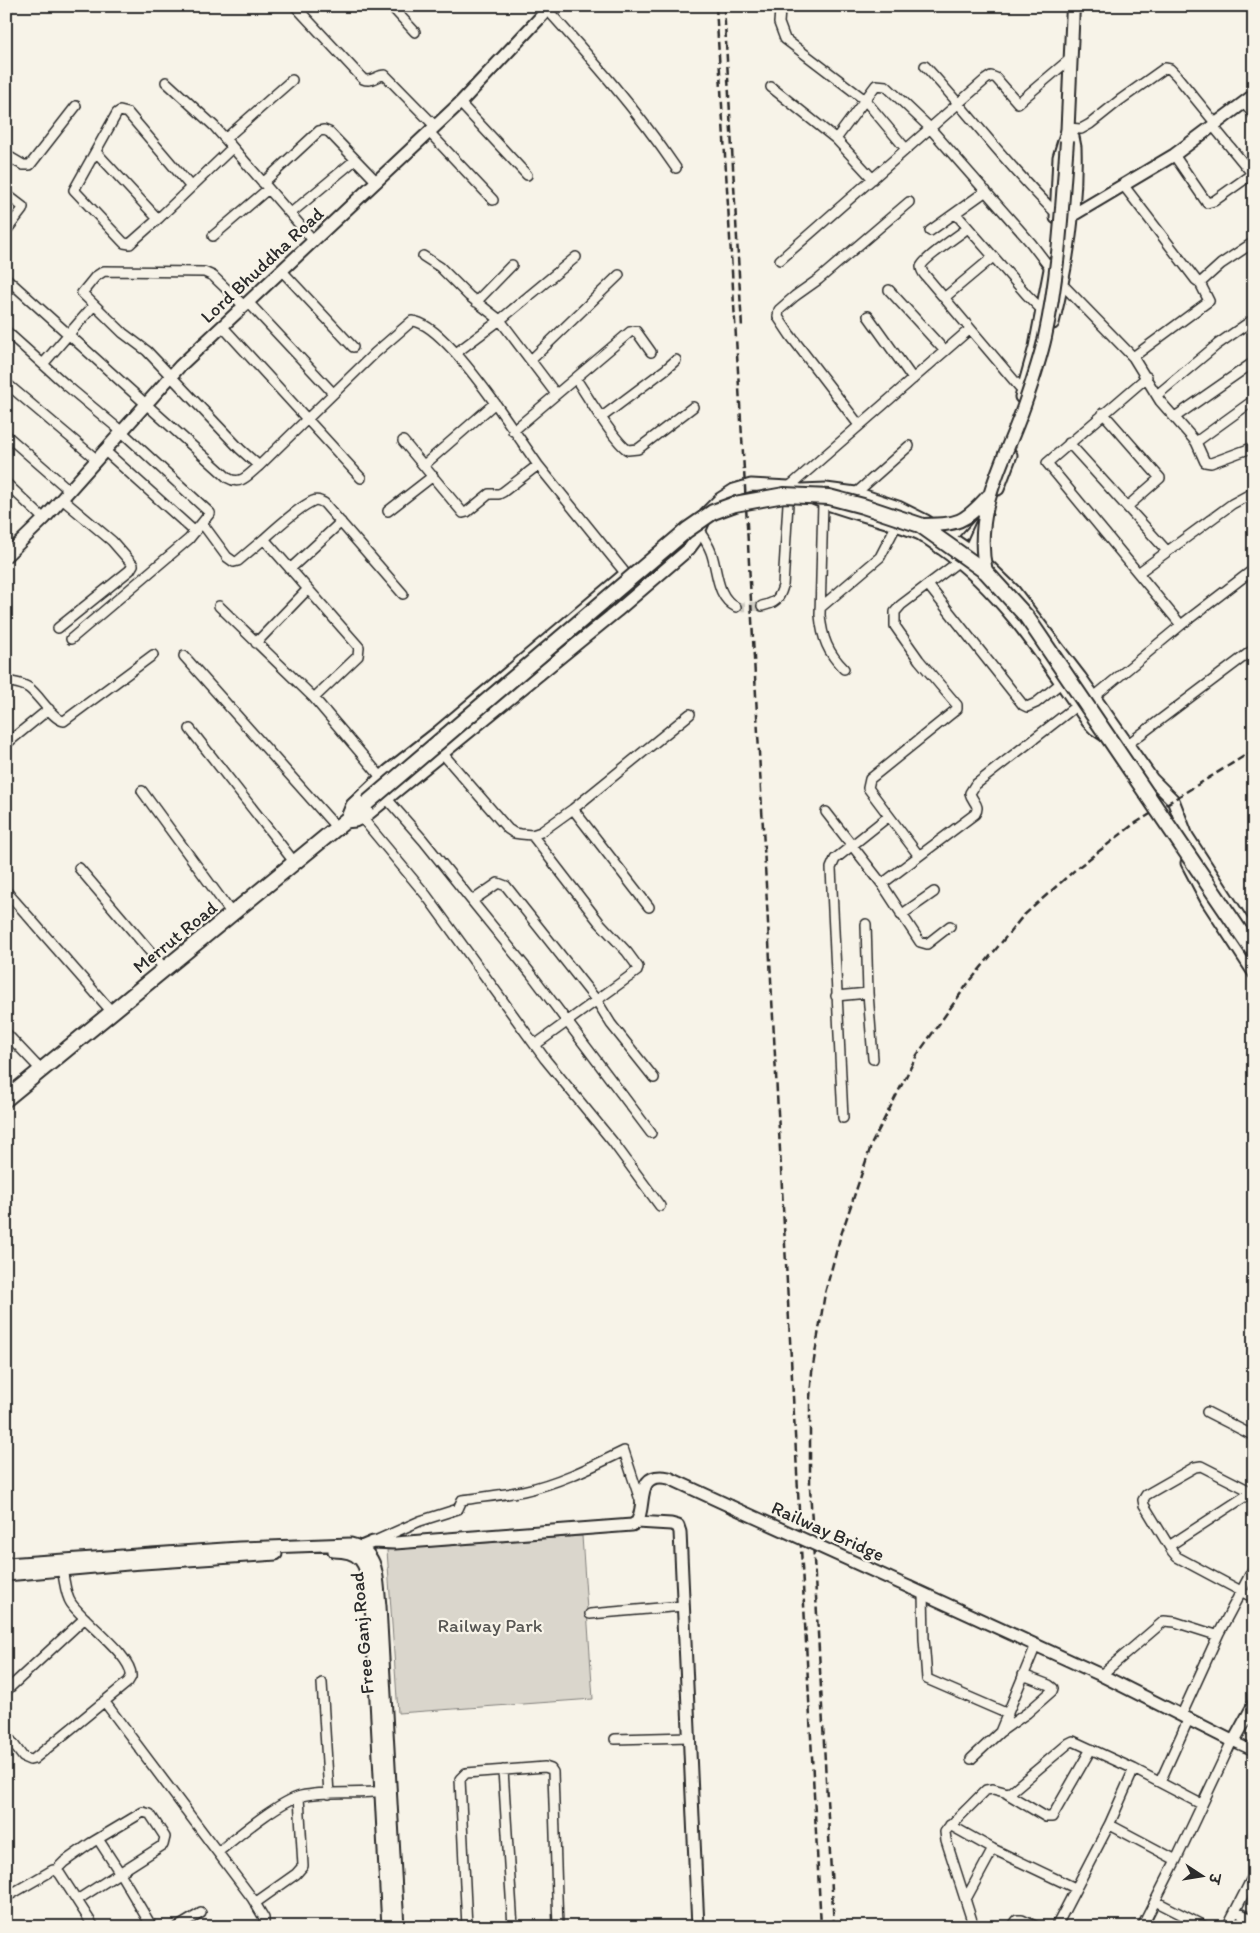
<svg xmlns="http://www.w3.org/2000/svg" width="1260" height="1933" font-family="Itim,'Playpen Sans Deva',sans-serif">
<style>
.green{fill:#dad6cc;stroke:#82807c}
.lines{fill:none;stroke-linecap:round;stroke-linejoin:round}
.minor-tunnel{stroke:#cecbc2;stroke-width:9;stroke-dasharray:9 4.5;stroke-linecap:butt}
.minor-casing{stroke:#2b2b2b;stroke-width:12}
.tertiary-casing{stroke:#2b2b2b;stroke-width:15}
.secondary-casing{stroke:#2b2b2b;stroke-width:16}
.primary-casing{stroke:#2b2b2b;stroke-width:18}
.minor{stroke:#f7f3e8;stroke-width:9}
.tertiary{stroke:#f7f3e8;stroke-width:11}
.secondary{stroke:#f7f3e8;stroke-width:12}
.primary{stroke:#f7f3e8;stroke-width:14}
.rail{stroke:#2b2b2b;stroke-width:2.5;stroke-dasharray:8 4;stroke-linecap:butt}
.tertiary-bridge-casing{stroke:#2b2b2b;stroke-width:15;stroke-linecap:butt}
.secondary-bridge-casing{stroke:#2b2b2b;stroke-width:16;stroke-linecap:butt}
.primary-bridge-casing{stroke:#2b2b2b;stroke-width:18;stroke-linecap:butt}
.tertiary-bridge{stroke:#f7f3e8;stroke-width:11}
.secondary-bridge{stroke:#f7f3e8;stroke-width:12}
.primary-bridge{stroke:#f7f3e8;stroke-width:14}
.labels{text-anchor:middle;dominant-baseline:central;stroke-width:4.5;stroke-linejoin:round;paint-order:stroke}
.street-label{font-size:19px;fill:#2b2b2b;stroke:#f7f3e8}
.park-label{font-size:19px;fill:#575653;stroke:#f7f3e8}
</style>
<rect width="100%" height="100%" fill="#f7f3e8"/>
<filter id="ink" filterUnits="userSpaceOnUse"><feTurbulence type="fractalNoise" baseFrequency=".02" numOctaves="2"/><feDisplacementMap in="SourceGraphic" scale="10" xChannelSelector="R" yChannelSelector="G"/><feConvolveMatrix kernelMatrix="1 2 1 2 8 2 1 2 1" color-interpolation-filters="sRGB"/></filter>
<g filter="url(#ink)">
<path class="green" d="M 582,1536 L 593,1699 L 398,1713 L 387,1550 Z"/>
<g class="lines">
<path class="minor-tunnel" d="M 736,607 L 762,606"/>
<defs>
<path id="minor" d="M 295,6 L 363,79 C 372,83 376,75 385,75 L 435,126
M 391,6 L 415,32
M 544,6 C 591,58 636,109 676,168
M 6,10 L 9,6
M 780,10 L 779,23 L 785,39 L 865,100 L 906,149
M 925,66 C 970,114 1009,168 1056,213
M 166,82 L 214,126 L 313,240
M 771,87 L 836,139 L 873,179
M 460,103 L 527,175
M 1244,103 L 1254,115
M 1213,126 L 1254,176
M 1067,128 L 1081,129 L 1090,124 L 1120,100 L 1165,68 L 1170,69 L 1176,75 L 1216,124
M 429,132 L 493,200
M 225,139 L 292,80
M 836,139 L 876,85 L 886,86 L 929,127 L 1031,243 L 1050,268
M 96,152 L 158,219 L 232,148
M 6,155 L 23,165 L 30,165 L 76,106
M 1174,155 L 1207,203 L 1214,201 L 1252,174
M 263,183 L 319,131 L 324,130 L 329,132 L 377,182
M 1124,186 L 1196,280 L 1200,283 L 1209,301 L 1133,357
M 6,194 L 23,207 L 22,210 L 6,231
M 291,213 L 355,160
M 956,214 L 1027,295 L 1043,311
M 158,219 L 132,242 L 130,244 L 124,243 L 74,190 L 117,113 L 120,111 L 128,113 L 191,187
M 968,228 C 960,234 922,260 921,267 C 921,269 923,273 924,274 L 1023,391
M 930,231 L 986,191
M 213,236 L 268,189
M 423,256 L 440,267 L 469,296 L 500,320 L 556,394
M 780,260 L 985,80 L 991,76 L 996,78 L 1018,103 L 1070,59
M 282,271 L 353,347
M 6,278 L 228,478 C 241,486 249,474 259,466 L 375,353 L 412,321 C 437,322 480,383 495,403
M 1200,283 L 1221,264 L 1254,242
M 1062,284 L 1133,357 L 1160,401 L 1196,442 L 1205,462 L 1211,463 L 1254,447
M 889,290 L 945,351
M 944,298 L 993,257
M 248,302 L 333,393
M 476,302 L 512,265
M 244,306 L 213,276 L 204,272 L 104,271 L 95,277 L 82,293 L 123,333 L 147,351 L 240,449 L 259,466
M 868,316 L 913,379
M 222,326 L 361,478
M 6,331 L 66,385 L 121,431 L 210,513 L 189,539 L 71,639
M 456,353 L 500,320 L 576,257
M 531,360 L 619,275
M 43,364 L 94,305
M 1147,377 L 1047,463 L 1181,625
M 576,379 C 586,394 615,443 628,450 L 638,449 L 693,407
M 6,383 L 96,459
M 1157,395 L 1218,344 L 1254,319
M 1103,413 L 1160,478 L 1128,506
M 602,417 L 666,369 L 676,360
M 1175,417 L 1254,362
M 859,425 L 790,335 L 778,317 L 779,310 L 795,296 L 819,279 L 909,202
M 513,431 L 630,332 L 636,331 L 651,352
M 6,435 L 69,490
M 403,441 L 463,513 L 467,512 L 489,494 L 499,494 L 503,492 L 538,465
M 1196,442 L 1254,400
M 1069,443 L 1167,551
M 104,450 L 195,532
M 424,465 L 495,403 L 538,465 L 626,574
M 6,483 L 44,519
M 856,493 L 909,446
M 823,502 L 820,615 C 822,638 828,653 844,669
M 388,511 L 433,476
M 202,523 L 227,557 L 234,562 L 238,561 L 264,539
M 699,531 C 704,538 708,544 711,552 C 718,571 716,597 736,607
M 290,569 L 341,522
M 1138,573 L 1232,504 L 1254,492
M 928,585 L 1023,705 L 1027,707 L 1036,703 L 1061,683
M 219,606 L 314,698 L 381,777
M 762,606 C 775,603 779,600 783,586 L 789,487 L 970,329
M 820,608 L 880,557 L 896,526
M 58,628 L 130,570 L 133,565 L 112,541 L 62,499
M 256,643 L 307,590
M 184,656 L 337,828
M 6,681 C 15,683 22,683 29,688 C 39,695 53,720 64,721 L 153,655
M 1094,697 L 1181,625 L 1254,569
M 314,698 L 358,656 L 359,647 L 264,539 C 275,529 299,507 313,501 C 317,499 320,501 324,503 L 403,594
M 190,729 L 295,863
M 6,744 L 49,709
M 1128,744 L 1254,649
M 443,754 L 508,829 L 514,833 L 521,834 L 532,835 L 541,832 L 573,809 L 690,714
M 142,791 L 232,914
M 387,799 L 423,840 L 472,901
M 573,809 L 649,907
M 826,812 L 882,884 L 919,856 L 868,788 L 870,779 L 957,709 L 957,705 L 919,660 L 895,626 L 895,612 L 901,605 L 958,562
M 362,818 L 426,895 L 545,1059 L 613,1142 L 660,1206
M 532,835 L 599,922 L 627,952 L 638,967 L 637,971 L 535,1045
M 919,856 L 975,814 C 981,805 972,802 970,793 L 975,785 L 1076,706
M 79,868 L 165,969
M 882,884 L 920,942 L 927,944 L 950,926
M 6,891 L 112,1012
M 901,915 L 934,892
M 866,924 L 868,993
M 836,996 L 868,993 L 873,1059
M 6,1033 L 41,1070
M 843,1118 L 831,868 L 835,859 L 889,816
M 651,1133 L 532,975 L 472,901 L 498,883 L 506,886 L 597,1001 L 611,1024 L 654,1078
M 1207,1412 L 1254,1436
M 1254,1493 L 1201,1466 L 1195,1467 L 1146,1495 L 1143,1500 L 1144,1505 L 1172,1551 L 1177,1557 L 1254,1598
M 375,1541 L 420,1521 L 458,1509 L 462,1500 C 482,1497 503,1495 523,1491 C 559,1483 591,1467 624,1451 L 641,1503
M 1169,1546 L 1252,1492
M 923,1594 L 924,1639 L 927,1679 L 1008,1714
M 590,1614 L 683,1606
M 1101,1675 L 1164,1621 L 1175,1622 L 1216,1635 L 1219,1633 L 1254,1567
M 322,1683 L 329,1794
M 6,1691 L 85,1618
M 104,1701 L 252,1898 L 264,1918 L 264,1927
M 1182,1714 L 1219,1633
M 1000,1732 L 1027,1713 L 1052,1691 L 1053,1688 L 1049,1685 L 1023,1675
M 6,1734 L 23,1757 L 30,1760 L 34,1759 L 128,1682 L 131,1677 C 134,1657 82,1620 71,1603 C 65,1594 65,1581 62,1570
M 615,1739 L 689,1737
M 971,1759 L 1000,1732 L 1036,1645
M 1134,1769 L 1201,1804
M 503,1770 L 513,1927
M 1160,1782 L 1189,1718
M 1006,1793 L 1046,1817 L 1052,1817 L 1091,1749
M 950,1825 L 993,1849 L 1075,1888
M 98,1839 L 120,1873 L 152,1927
M 218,1852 C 237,1837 279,1801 301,1796 C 328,1790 357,1795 385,1791
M 56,1870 L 64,1862 L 91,1843 L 143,1812 L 150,1814 L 165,1837 L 163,1845 L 77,1900
M 6,1897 L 53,1870 L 56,1870 L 60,1874 L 94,1927
M 966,1899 L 993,1849
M 1155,1901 L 1206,1927
M 255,1903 L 296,1874 L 303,1866 L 299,1797
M 1235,1911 L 1254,1920
M 178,1927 L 201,1913
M 467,1927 L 460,1779 L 466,1773 L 545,1767 L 551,1769 L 553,1772 L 558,1927
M 974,1927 L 946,1840 L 945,1832 L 948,1828 L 986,1790 L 993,1789 L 1008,1793 L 1012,1791 L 1069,1743 L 1073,1741 L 1134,1769 L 1110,1823 L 1112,1826 L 1176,1860
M 1012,1927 L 1017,1920 L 1022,1920 L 1037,1927
M 1056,1927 L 1110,1823
M 1142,1927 L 1176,1860 L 1232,1741 L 1254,1751
M 1227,1927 L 1254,1874"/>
<path id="tertiary" d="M 1073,215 L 1174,155 L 1254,95
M 1053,323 C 1067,267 1077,204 1075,147 L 1073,137 L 1067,131 L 1059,157 L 1056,218
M 1021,397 L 1035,347 L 1051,264
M 998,489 L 1011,455
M 815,499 C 849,514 886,519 920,534 C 927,538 935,544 942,549 C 1004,593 1046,661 1088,722 L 1095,729 L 1107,737
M 705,514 L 720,499 L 734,490 L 751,485 L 789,487 L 801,490 L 826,489 L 856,493 L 898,507 L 926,521 L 980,558 L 1014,591 L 1080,677 L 1152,779 L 1173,800 L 1187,836 L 1249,932
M 940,548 L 969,516
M 6,556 L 44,519 L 180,366 L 460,103 L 551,6
M 963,565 L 984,519
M 624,575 L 438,732 L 388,771 L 352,805 L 345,822 L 355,821 L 367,815 L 617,611 L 689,549 L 695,541 L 706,516
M 1187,863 L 1207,901 L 1254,973
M 637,1522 C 647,1504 634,1471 669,1478 L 730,1506
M 361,1547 L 373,1542 L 395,1543 L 632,1525 L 637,1522 L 671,1524 L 678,1526 L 680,1532 L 698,1927
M 334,1551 C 361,1551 365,1563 370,1586 L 388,1927
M 6,1564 L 239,1548 L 351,1544 C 380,1551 377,1581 380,1606 L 398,1927
M 6,1575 L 128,1564 L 276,1554
M 911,1588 L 1101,1675 L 1232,1741 L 1236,1737 L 1254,1704"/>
<path id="secondary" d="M 1067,141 L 1073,6"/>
<path id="primary" d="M 6,1099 L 367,803"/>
</defs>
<use href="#minor" class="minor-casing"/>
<use href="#tertiary" class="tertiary-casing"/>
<use href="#secondary" class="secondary-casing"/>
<use href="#primary" class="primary-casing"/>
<use href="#minor" class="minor"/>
<use href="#tertiary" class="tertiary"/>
<use href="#secondary" class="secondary"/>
<use href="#primary" class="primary"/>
<path class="rail" d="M 716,6 L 745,487 L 821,1927
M 724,6 L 742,328
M 834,1927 L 810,1486 L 810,1398 L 812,1372 L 825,1293 L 840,1238 L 872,1143 L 917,1055 L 966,986 L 1023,916 L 1076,869 L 1134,824 L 1254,750"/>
<defs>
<path id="tertiary-bridge" d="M 730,1506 L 911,1588"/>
<path id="secondary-bridge" d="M 920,525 C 958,524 962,525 988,496
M 986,572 C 972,510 1005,461 1024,406 C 1032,383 1040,360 1045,337 C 1059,273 1062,206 1067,141"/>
<path id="primary-bridge" d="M 367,803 L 687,530 L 713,512 L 735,504 L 784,495 L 829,497 L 863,506 L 920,525 L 986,572 L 1026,616 L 1254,952"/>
</defs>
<use href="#tertiary-bridge" class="tertiary-bridge-casing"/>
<use href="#secondary-bridge" class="secondary-bridge-casing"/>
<use href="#primary-bridge" class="primary-bridge-casing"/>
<use href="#tertiary-bridge" class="tertiary-bridge"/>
<use href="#secondary-bridge" class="secondary-bridge"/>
<use href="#primary-bridge" class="primary-bridge"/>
</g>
</g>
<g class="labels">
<g class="street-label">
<text transform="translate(262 265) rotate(-43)">Lord Bhuddha Road</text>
<text transform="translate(175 937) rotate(-39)">Merrut Road</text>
<text transform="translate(828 1531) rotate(24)">Railway Bridge</text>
<text transform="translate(362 1633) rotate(-95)">Free Ganj Road</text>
</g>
<g class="park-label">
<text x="490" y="1625">Railway Park</text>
</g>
</g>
<rect width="1260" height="1933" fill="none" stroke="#f7f3e8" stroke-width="25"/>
<rect x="12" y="12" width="1235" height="1908" fill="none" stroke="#2b2b2b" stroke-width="2" filter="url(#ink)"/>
<g transform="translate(1202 1876) rotate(102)" stroke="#f7f3e8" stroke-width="4" paint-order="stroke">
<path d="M0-4L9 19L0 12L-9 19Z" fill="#2b2b2b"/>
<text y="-8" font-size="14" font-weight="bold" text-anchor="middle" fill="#2b2b2b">उ</text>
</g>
</svg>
